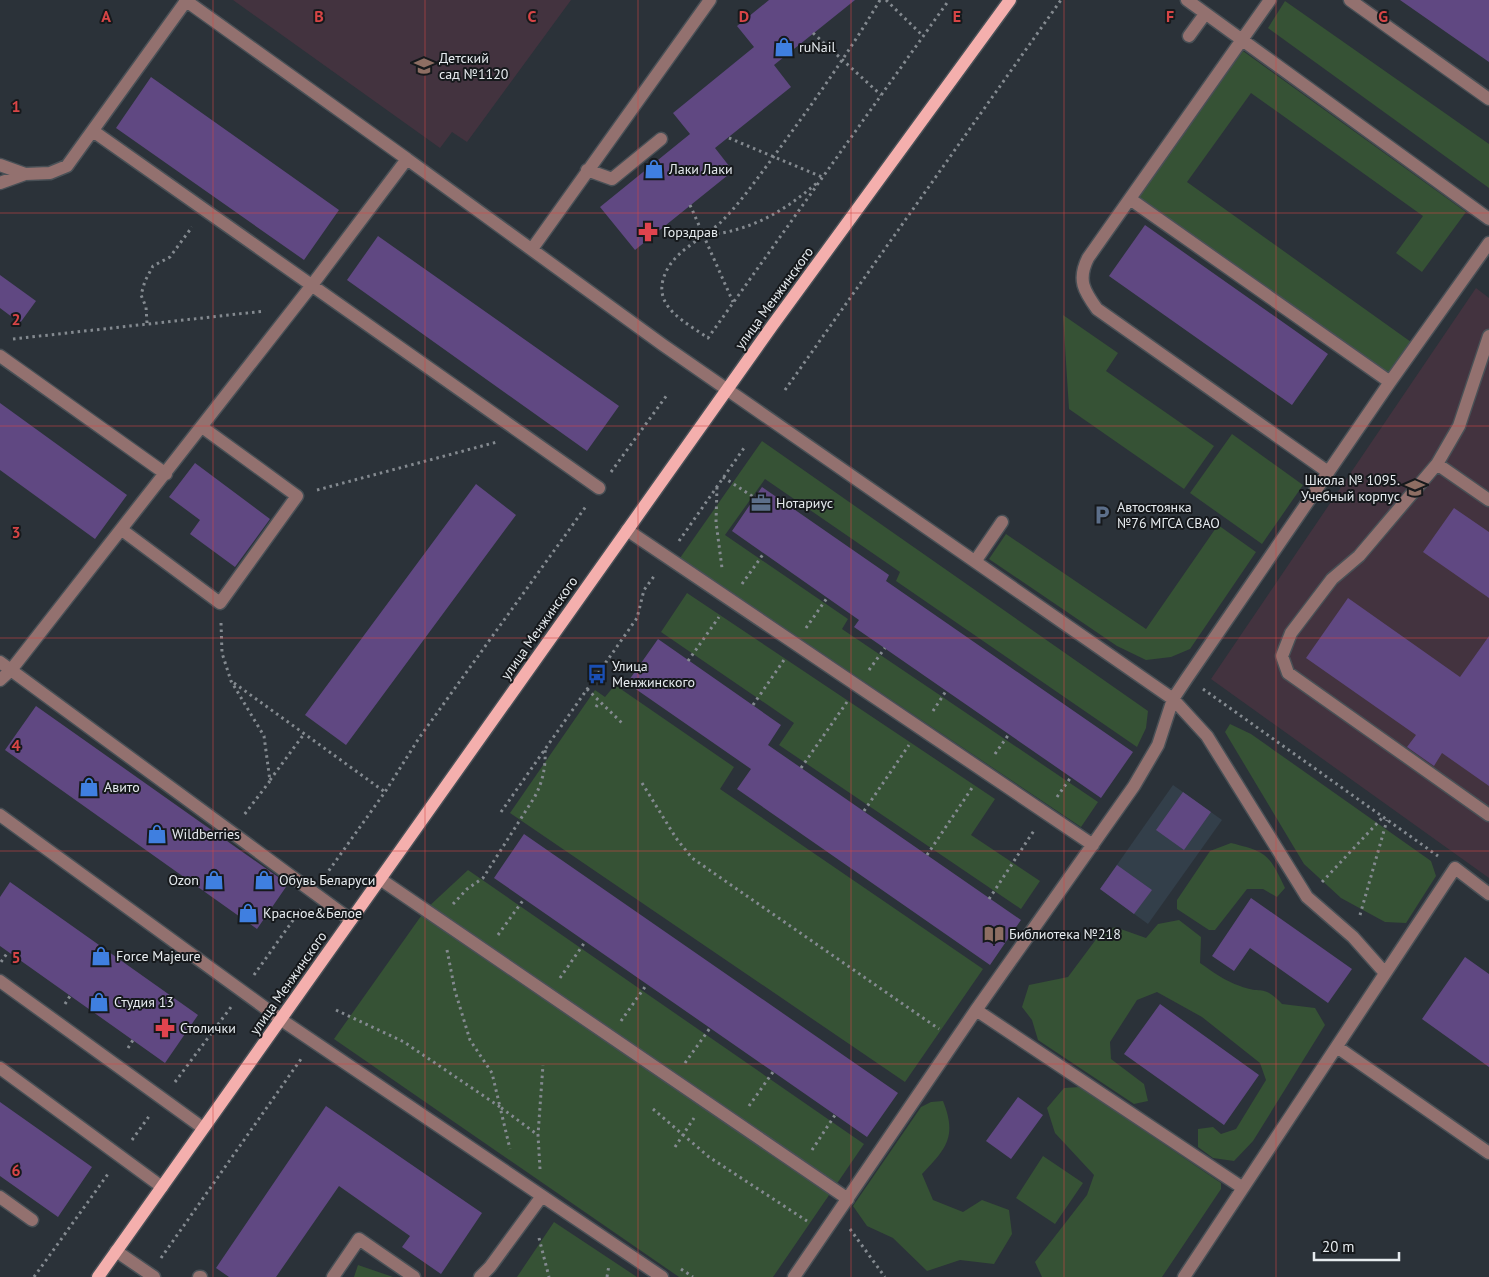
<svg xmlns="http://www.w3.org/2000/svg" width="1489" height="1277" font-family="'PT Sans',sans-serif">
<style>
.built{fill:#333f4a}
.education{fill:#43333f}
.green{fill:#365235}
.building{fill:#604882}
.lines{fill:none;stroke-linecap:round;stroke-linejoin:round}
.minor-casing{stroke:#495056;stroke-width:15}
.major-casing{stroke:#495056;stroke-width:15}
.path{stroke:#848a90;stroke-width:3;stroke-dasharray:2.5 4;stroke-linecap:butt}
.minor{stroke:#93716f;stroke-width:12}
.major{stroke:#f4afad;stroke-width:12}
.grid{fill:none;stroke:#d84546;stroke-width:1;stroke-opacity:0.55}
.labels{text-anchor:middle;dominant-baseline:central;stroke-width:4;stroke-linejoin:round;paint-order:stroke}
.poi-label{font-size:14px;fill:#e6ebef;stroke:#16191c;text-anchor:start}
.street-label{font-size:14px;fill:#e6ebef;stroke:#16191c}
.grid-label{font-size:16px;text-anchor:middle;font-weight:bold;fill:#d84546;stroke:#16191c;stroke-width:4;stroke-linejoin:round;paint-order:stroke}
</style>
<rect width="100%" height="100%" fill="#2b3239"/>
<path class="built" d="M 1173,785 L 1222,820 L 1148,924 L 1100,889 Z"/>
<path class="education" d="M 233,0 L 571,0 L 467,142 L 452,132 L 440,148 Z
M 1476,288 L 1489,298 L 1489,878 L 1211,679 Z"/>
<path class="green" d="M 1285,1 L 1489,144 L 1489,188 L 1268,28 Z
M 1243,51 L 1466,212 L 1422,272 L 1396,253 L 1423,216 L 1251,93 L 1187,182 L 1411,342 L 1389,374 L 1139,197 Z
M 1063,315 L 1118,353 L 1106,371 L 1214,446 L 1184,489 L 1069,409 Z
M 1232,434 L 1303,485 L 1262,544 L 1190,493 Z
M 762,441 L 1148,711 L 1146,728 L 1137,747 L 896,581 L 900,572 L 765,479 L 725,535 L 848,619 L 842,629 L 1098,802 L 1081,827 L 680,558 Z
M 1218,525 L 1256,552 L 1190,649 L 1171,657 L 1146,660 L 1117,646 L 989,559 L 1006,534 L 1146,629 Z
M 687,593 L 995,799 L 971,835 L 1040,881 L 1021,909 L 779,745 L 794,723 L 661,632 Z
M 615,685 L 734,767 L 720,789 L 983,969 L 905,1082 L 510,813 L 595,690 L 605,697 Z
M 1230,724 L 1251,734 L 1431,861 L 1436,876 L 1406,923 L 1385,922 L 1341,898 L 1304,864 L 1225,732 Z
M 1231,843 C 1267,852 1269,854 1285,888 L 1277,897 L 1263,889 L 1247,889 L 1215,930 L 1209,930 L 1177,909 L 1177,900 L 1210,851 Z
M 468,870 L 864,1144 L 773,1277 L 679,1277 L 334,1039 L 426,909 Z
M 1179,920 L 1201,937 L 1200,963 C 1213,972 1225,981 1240,986 C 1262,995 1262,983 1282,1004 L 1315,1008 L 1325,1025 L 1253,1141 L 1234,1161 L 1213,1158 L 1198,1147 L 1198,1129 L 1213,1127 L 1221,1134 L 1236,1129 L 1266,1080 L 1260,1063 L 1202,1017 L 1157,992 L 1137,1000 L 1110,1042 L 1111,1059 L 1144,1084 L 1148,1101 L 1134,1104 L 1038,1040 L 1032,1020 L 1022,1007 L 1029,985 L 1068,977 L 1100,934 L 1115,927 L 1146,938 L 1158,924 Z
M 1080,1087 L 1221,1183 L 1221,1189 L 1162,1277 L 1042,1277 L 1035,1262 L 1087,1195 L 1094,1175 L 1055,1133 L 1047,1108 L 1064,1088 Z
M 943,1101 C 957,1136 947,1148 922,1174 L 933,1200 L 963,1212 L 982,1200 L 1009,1210 L 1012,1234 L 994,1264 L 960,1260 L 927,1271 L 893,1238 L 867,1226 L 853,1206 L 921,1107 L 931,1102 Z
M 1043,1156 L 1083,1183 L 1055,1224 L 1016,1198 Z
M 554,1222 L 637,1277 L 517,1277 Z
M 358,1265 L 393,1277 L 354,1277 Z"/>
<path class="building" d="M 769,0 L 855,0 L 774,65 L 791,87 L 715,148 L 733,171 L 635,250 L 600,207 L 690,134 L 673,113 L 754,47 L 737,26 Z
M 1400,0 L 1489,0 L 1489,62 Z
M 151,77 L 339,210 L 304,260 L 116,128 Z
M 1145,225 L 1328,354 L 1292,405 L 1109,276 Z
M 378,236 L 619,406 L 587,451 L 347,280 Z
M 0,275 L 36,301 L 20,323 L 0,308 Z
M 0,403 L 127,495 L 95,539 L 0,470 Z
M 195,463 L 270,519 L 235,567 L 190,534 L 200,520 L 169,497 Z
M 476,484 L 516,515 L 346,745 L 305,715 Z
M 762,487 L 889,575 L 886,581 L 1133,752 L 1101,798 L 854,627 L 859,620 L 732,531 Z
M 1454,508 L 1489,532 L 1489,598 L 1423,552 Z
M 1348,598 L 1460,677 L 1489,636 L 1489,786 L 1442,753 L 1434,766 L 1407,747 L 1416,735 L 1306,658 Z
M 658,639 L 781,725 L 768,745 L 1021,920 L 990,965 L 737,789 L 751,769 L 627,683 Z
M 36,706 L 288,884 L 257,929 L 5,750 Z
M 1183,792 L 1211,812 L 1184,850 L 1156,830 Z
M 524,834 L 898,1093 L 867,1137 L 494,878 Z
M 1117,865 L 1152,890 L 1134,914 L 1100,889 Z
M 10,882 L 198,1015 L 165,1063 L 0,946 L 0,897 Z
M 1251,898 L 1352,969 L 1328,1003 L 1250,948 L 1234,971 L 1212,956 Z
M 1465,957 L 1489,974 L 1489,1067 L 1422,1019 Z
M 1160,1004 L 1259,1075 L 1224,1125 L 1124,1054 Z
M 1018,1097 L 1043,1115 L 1011,1159 L 986,1141 Z
M 0,1102 L 92,1167 L 58,1217 L 0,1176 Z
M 326,1106 L 482,1213 L 441,1274 L 402,1247 L 410,1236 L 339,1186 L 276,1277 L 229,1277 L 216,1268 Z"/>
<g class="lines">
<defs>
<path id="minor" d="M 1187,0 L 1489,219
M 1270,0 L 1088,258 C 1077,280 1084,291 1097,309 L 1328,472
M 1350,0 L 1489,99
M 1189,36 L 1205,14
M 93,131 L 599,488
M 407,159 L 663,345 L 1173,699 L 1207,736 L 1307,897 L 1353,937 L 1385,973
M 0,165 L 25,174
M 587,170 L 612,179 L 661,139
M 0,183 L 25,174 L 50,173 L 67,166 L 186,1
M 1130,199 L 1390,382
M 532,249 L 710,0
M 1489,336 L 1459,426 L 1437,464 L 1359,556 L 1332,579 L 1291,633 L 1282,656 L 1288,673 L 1489,815
M 0,356 L 166,474
M 1437,464 L 1489,500
M 122,530 L 220,603 L 297,496 L 202,427
M 627,530 L 1093,845
M 976,560 L 1002,522
M 0,662 L 351,920
M 0,680 L 11,670 L 312,285 L 407,159 L 185,0
M 0,815 L 286,1023 L 662,1277
M 380,879 L 848,1199
M 0,981 L 203,1128
M 976,1010 L 1243,1188
M 1337,1047 L 1489,1153
M 0,1068 L 162,1187
M 0,1197 L 32,1220
M 116,1251 L 154,1277
M 199,1277 L 201,1277
M 333,1277 L 359,1239 L 414,1277
M 480,1277 L 490,1267 L 542,1196
M 794,1277 L 976,1010 L 1134,786 L 1158,745 L 1173,699 L 1187,678 L 1390,382 L 1489,243
M 1184,1277 L 1455,868 L 1489,894"/>
<path id="major" d="M 98,1277 L 772,326 L 1010,0"/>
</defs>
<use href="#minor" class="minor-casing"/>
<use href="#major" class="major-casing"/>
<path class="path" d="M 880,0 C 850,51 815,100 780,148 C 761,173 743,200 721,222 C 702,240 670,252 663,280 C 655,309 689,324 708,338 L 949,0
M 886,0 L 923,36
M 813,33 L 881,95
M 729,138 L 822,177
M 690,205 L 733,302
M 704,236 C 752,230 782,213 818,182
M 147,323 L 146,307 L 141,295 L 145,281 L 153,266 L 170,257 L 192,227
M 13,339 L 265,311
M 785,390 L 1061,0
M 611,472 L 667,395
M 723,477 L 755,498
M 717,487 L 716,522 L 722,568
M 317,490 L 497,442
M 679,541 L 744,448
M 742,584 L 764,553
M 221,623 L 222,653 L 231,681 L 264,736 L 270,781 L 244,815
M 806,628 L 827,598
M 688,661 L 719,617
M 869,670 L 885,648
M 234,683 L 385,792
M 587,689 L 624,725
M 1203,689 L 1438,856
M 753,705 L 784,660
M 596,707 L 599,702
M 933,711 L 946,691
M 995,754 L 1009,734
M 801,768 L 847,702
M 270,780 L 304,734
M 642,783 L 676,838 L 692,858 L 939,1029
M 1057,797 L 1071,777
M 864,811 L 909,745
M 501,812 L 637,618 L 644,590 L 655,575
M 927,855 L 972,788
M 325,876 L 385,792 L 419,738 L 587,505
M 1322,882 L 1383,817
M 989,899 L 1035,829
M 453,904 L 467,889 L 483,878 L 534,798 C 543,782 546,766 545,748
M 1360,915 L 1387,820
M 498,935 L 524,899
M 447,950 L 455,991 L 470,1040 L 492,1073 L 500,1107 L 538,1135
M 1,962 L 8,952
M 254,975 L 301,909
M 560,978 L 585,942
M 65,1004 L 70,996
M 336,1010 L 404,1042 L 500,1107 L 510,1149
M 621,1021 L 647,984
M 128,1048 L 133,1040
M 685,1063 L 710,1028
M 175,1082 L 231,1007
M 749,1106 L 773,1072
M 653,1109 L 709,1157 L 807,1221
M 132,1140 L 150,1115
M 675,1147 L 694,1118
M 812,1150 L 835,1115
M 540,1169 L 538,1135 L 543,1065
M 850,1229 L 885,1277
M 539,1238 L 549,1277
M 161,1258 L 301,1059
M 681,1269 L 693,1277
M 34,1277 L 108,1174
M 607,1277 L 609,1265"/>
<use href="#minor" class="minor"/>
<use href="#major" class="major"/>
</g>
<path class="grid" d="M 213,0 L 213,1277M 425,0 L 425,1277M 638,0 L 638,1277M 851,0 L 851,1277M 1064,0 L 1064,1277M 1276,0 L 1276,1277M 0,213 L 1489,213M 0,426 L 1489,426M 0,638 L 1489,638M 0,851 L 1489,851M 0,1064 L 1489,1064"/>
<defs>
<symbol id="shop-bare" viewBox="-9 -9 18 18"><path d="M-5-2.5h2.3a2.7 3.5 0 0 1 5.4 0H5L5.5 6h-11ZM-1.5-2.5h3a1.5 2.3 0 0 0-3 0Z" fill="#3f7fe0" stroke="#16191c" stroke-width="2.5" paint-order="stroke"/></symbol>
<symbol id="school-bare" viewBox="-9 -9 18 18"><path d="M0-5L7-2L0 1L-7-2ZM-4 1L0 2.5L4 1V4Q0 6-4 4Z" fill="#8d6e63" stroke="#16191c" stroke-width="2.5" paint-order="stroke"/></symbol>
<symbol id="pharmacy-bare" viewBox="-9 -9 18 18"><path d="M-2-6h4v4h4v4h-4v4h-4v-4h-4v-4h4Z" fill="#e0444e" stroke="#16191c" stroke-width="2.5" paint-order="stroke"/></symbol>
<symbol id="office-bare" viewBox="-9 -9 18 18"><path d="M-6-3h4V-5.5h4V-3h4V5H-6ZM-1-4.5V-3h2v-1.5ZM-6 0V1H6V0Z" fill="#5c6f8a" stroke="#16191c" stroke-width="2.5" paint-order="stroke"/></symbol>
<symbol id="parking-bare" viewBox="-9 -9 18 18"><path d="M-3.5-5.5H1a3.5 3.5 0 0 1 0 7H-1V5.5H-3.5ZM-1-3.4V-.6H.8a1.4 1.4 0 0 0 0-2.8Z" fill="#5c6f8a" stroke="#16191c" stroke-width="2.5" paint-order="stroke"/></symbol>
<symbol id="bus-bare" viewBox="-9 -9 18 18"><path d="M-5-6H5V4H4V6H2V4H-2V6H-4V4H-5ZM-3.5-4V0h7V-4ZM-3.5 1.2v1.5H-2V1.2ZM2 1.2v1.5H3.5V1.2Z" fill="#1a4fb4" stroke="#16191c" stroke-width="2.5" paint-order="stroke"/></symbol>
<symbol id="library-bare" viewBox="-9 -9 18 18"><path d="M-6-4Q-3-5.5-.7-3.5V5Q-3 3-6 4ZM6-4Q3-5.5 .7-3.5V5Q3 3 6 4Z" fill="#8d6e63" stroke="#16191c" stroke-width="2.5" paint-order="stroke"/></symbol>
</defs>
<g fill-rule="evenodd">
<use href="#shop-bare" x="770" y="33" width="28" height="28"/>
<use href="#school-bare" x="410" y="52" width="28" height="28"/>
<use href="#shop-bare" x="640" y="155" width="28" height="28"/>
<use href="#pharmacy-bare" x="634" y="218" width="28" height="28"/>
<use href="#school-bare" x="1401" y="474" width="28" height="28"/>
<use href="#office-bare" x="747" y="489" width="28" height="28"/>
<use href="#parking-bare" x="1088" y="501" width="28" height="28"/>
<use href="#bus-bare" x="583" y="660" width="28" height="28"/>
<use href="#shop-bare" x="75" y="773" width="28" height="28"/>
<use href="#shop-bare" x="143" y="820" width="28" height="28"/>
<use href="#shop-bare" x="200" y="866" width="28" height="28"/>
<use href="#shop-bare" x="250" y="866" width="28" height="28"/>
<use href="#shop-bare" x="234" y="899" width="28" height="28"/>
<use href="#library-bare" x="980" y="920" width="28" height="28"/>
<use href="#shop-bare" x="87" y="942" width="28" height="28"/>
<use href="#shop-bare" x="85" y="988" width="28" height="28"/>
<use href="#pharmacy-bare" x="151" y="1014" width="28" height="28"/>
</g>
<g class="labels">
<g class="poi-label">
<text x="799" y="47">ruNail</text>
<text x="439" y="58">Детский<tspan x="439" dy="16">сад №1120</tspan></text>
<text x="669" y="169">Лаки Лаки</text>
<text x="663" y="232">Горздрав</text>
<text x="1400" y="480" text-anchor="end">Школа № 1095.<tspan x="1400" dy="16">Учебный корпус</tspan></text>
<text x="776" y="503">Нотариус</text>
<text x="1117" y="507">Автостоянка<tspan x="1117" dy="16">№76 МГСА СВАО</tspan></text>
<text x="612" y="666">Улица<tspan x="612" dy="16">Менжинского</tspan></text>
<text x="104" y="787">Авито</text>
<text x="172" y="834">Wildberries</text>
<text x="199" y="880" text-anchor="end">Ozon</text>
<text x="279" y="880">Обувь Беларуси</text>
<text x="263" y="913">Красное&amp;Белое</text>
<text x="1009" y="934">Библиотека №218</text>
<text x="116" y="956">Force Majeure</text>
<text x="114" y="1002">Студия 13</text>
<text x="180" y="1028">Столички</text>
</g>
<g class="street-label">
<text transform="translate(774 298) rotate(-54)">улица Менжинского</text>
<text transform="translate(539 628) rotate(-55)">улица Менжинского</text>
<text transform="translate(288 983) rotate(-55)">улица Менжинского</text>
</g>
</g>
<g class="grid-label">
<text x="106" y="22">A</text>
<text x="319" y="22">B</text>
<text x="532" y="22">C</text>
<text x="744" y="22">D</text>
<text x="957" y="22">E</text>
<text x="1170" y="22">F</text>
<text x="1383" y="22">G</text>
<text x="16" y="112">1</text>
<text x="16" y="325">2</text>
<text x="16" y="538">3</text>
<text x="16" y="751">4</text>
<text x="16" y="963">5</text>
<text x="16" y="1176">6</text>
</g>
<path d="M1314 1252v8h85v-8" fill="none" stroke="#e6ebef" stroke-width="2.5"/>
<text x="1322" y="1252" font-size="15" fill="#e6ebef" stroke="#16191c" stroke-width="4" paint-order="stroke">20 m</text>
</svg>
